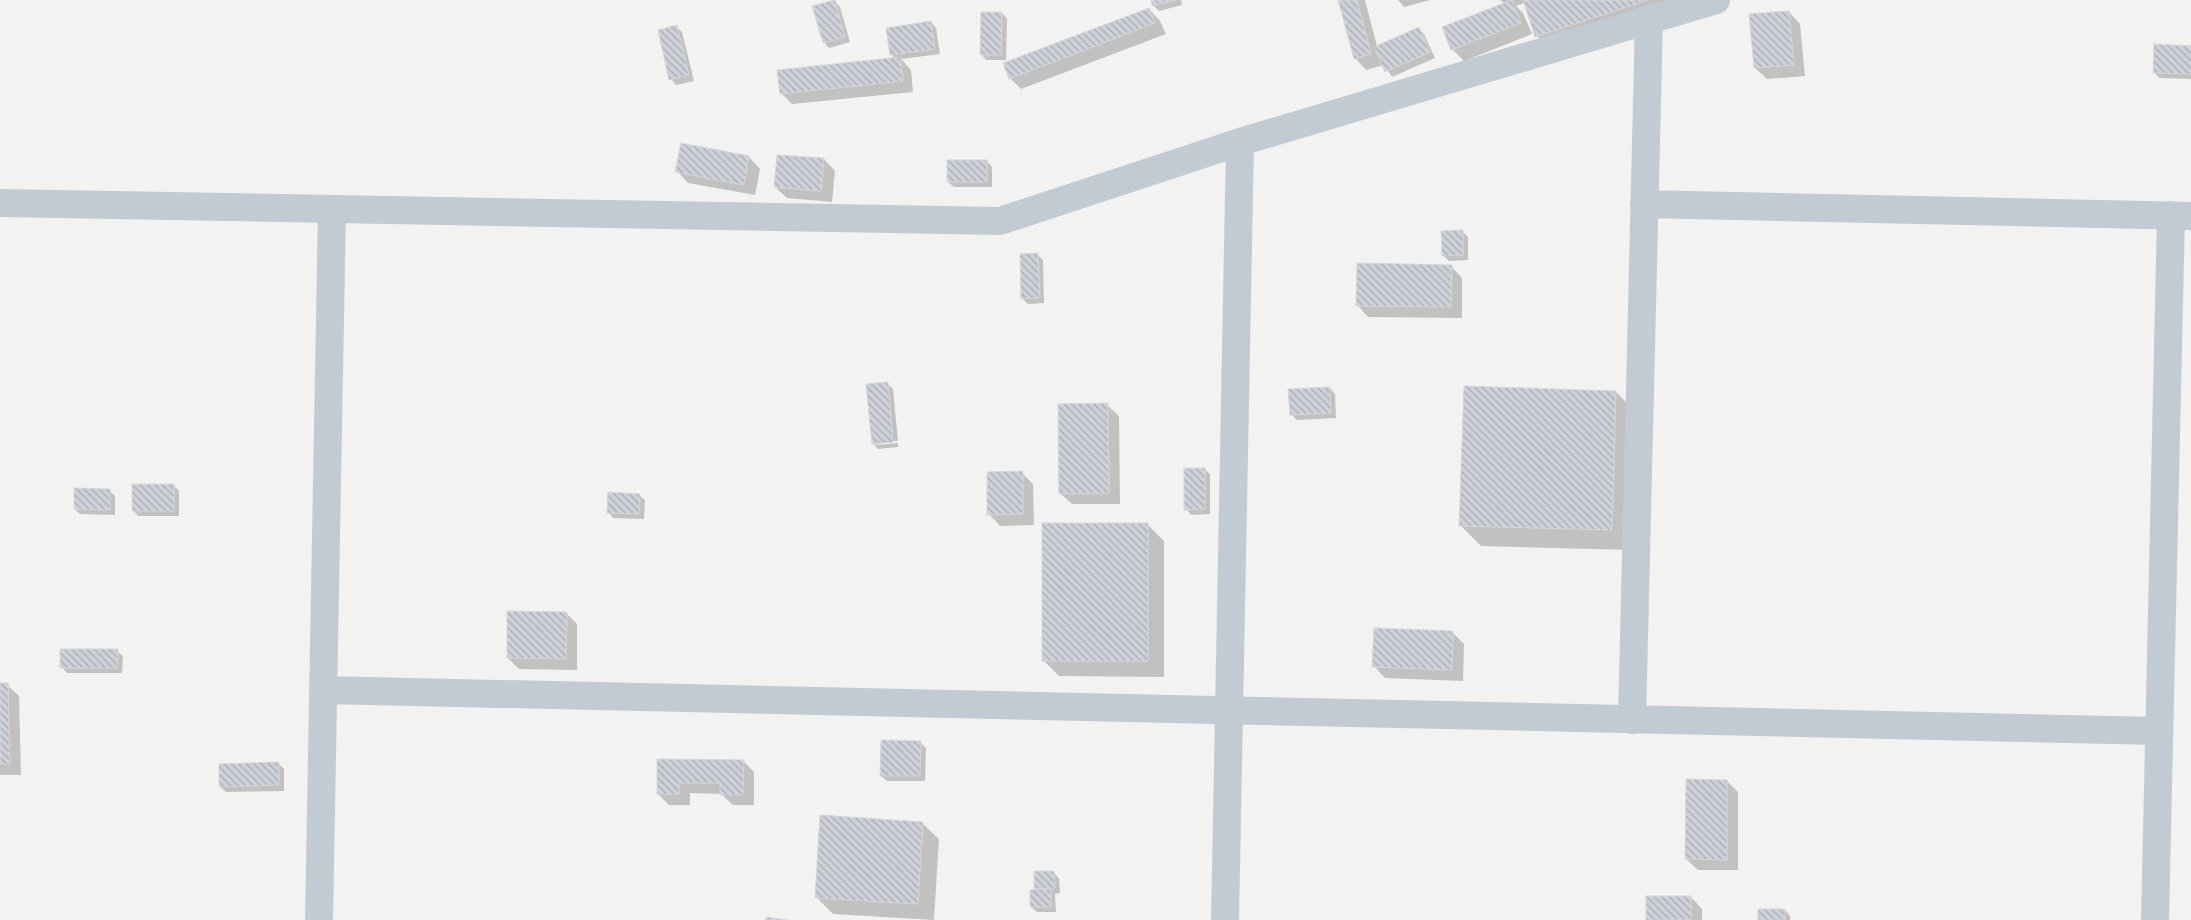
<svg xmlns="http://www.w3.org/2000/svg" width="2191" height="920" font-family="Mulish,sans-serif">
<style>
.shadow{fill:#0003}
.building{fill:url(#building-back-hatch);stroke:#d5d7dd}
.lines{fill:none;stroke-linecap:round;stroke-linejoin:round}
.minor{stroke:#c2cbd3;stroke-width:28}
</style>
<defs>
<pattern id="building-back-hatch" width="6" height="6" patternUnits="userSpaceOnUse" patternTransform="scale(1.25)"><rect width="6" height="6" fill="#cdd0d6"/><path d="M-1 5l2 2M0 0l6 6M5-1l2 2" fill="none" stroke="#a8abb1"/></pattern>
</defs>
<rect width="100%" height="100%" fill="#f4f1f1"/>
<path class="shadow" d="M 1152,0 L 1181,0 L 1182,5 L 1159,11 L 1153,5 Z
M 1339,0 L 1365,0 L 1377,46 L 1419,28 L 1424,34 L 1435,58 L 1392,77 L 1384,65 L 1366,70 L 1355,58 Z
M 1398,0 L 1430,0 L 1404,7 Z
M 1500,0 L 1665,0 L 1670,14 L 1553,52 L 1537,36 L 1524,3 L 1516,6 L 1523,13 L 1532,34 L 1464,61 L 1452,49 L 1505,4 Z
M 835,1 L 840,7 L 850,42 L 829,48 L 824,42 Z
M 1149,9 L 1160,21 L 1166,34 L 1021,89 L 1010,78 Z
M 1789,12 L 1800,24 L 1805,76 L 1767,79 L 1755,68 Z
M 1002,13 L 1007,19 L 1006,60 L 986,60 L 981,54 Z
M 931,22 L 936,28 L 940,54 L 901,59 L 911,70 L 913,92 L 792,104 L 781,93 L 896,59 L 891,54 Z
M 677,27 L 682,32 L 694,81 L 676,85 L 671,79 Z
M 2191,47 L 2191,79 L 2160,78 L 2154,73 Z
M 682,145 L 749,157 L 760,169 L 755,195 L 688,183 L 677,171 Z
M 824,159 L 835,171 L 832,202 L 787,198 L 775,187 Z
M 987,161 L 992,167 L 992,187 L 954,187 L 948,182 Z
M 1462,231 L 1468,237 L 1468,260 L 1449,261 L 1443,255 Z
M 1037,254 L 1043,260 L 1044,303 L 1028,304 L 1022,298 Z
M 1451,266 L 1462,278 L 1462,318 L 1368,317 L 1357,305 Z
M 887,383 L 893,389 L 898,441 L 876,442 L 876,445 L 898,443 L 898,447 L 878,449 L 873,443 Z
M 1330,388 L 1335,394 L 1336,418 L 1297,420 L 1291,414 Z
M 1616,392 L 1637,413 L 1632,550 L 1481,546 L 1461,526 Z
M 1107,405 L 1119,416 L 1120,504 L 1072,504 L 1060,493 Z
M 1204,469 L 1210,474 L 1210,514 L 1191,515 L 1186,509 Z
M 1022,473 L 1033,484 L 1034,525 L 1000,526 L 989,514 Z
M 174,486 L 179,491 L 179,516 L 138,516 L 133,510 Z
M 109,490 L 115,496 L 115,515 L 80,514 L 75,509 Z
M 639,495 L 645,500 L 644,519 L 613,518 L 608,512 Z
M 1148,525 L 1164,541 L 1164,677 L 1059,676 L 1043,660 Z
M 566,613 L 577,624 L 577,670 L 519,669 L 508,658 Z
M 1453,633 L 1464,644 L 1463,681 L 1385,678 L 1374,666 Z
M 117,651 L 123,656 L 122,673 L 67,673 L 62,667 Z
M 0,685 L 7,685 L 19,696 L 21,775 L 0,775 Z
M 920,742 L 926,748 L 925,781 L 887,781 L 881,776 Z
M 658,761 L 743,761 L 754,772 L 754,805 L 733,805 L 721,794 L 690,793 L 690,805 L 669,805 L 658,794 Z
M 279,764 L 284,769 L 284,791 L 226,792 L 220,787 Z
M 1727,781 L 1738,792 L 1738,870 L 1698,870 L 1686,859 Z
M 922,823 L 939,839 L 934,920 L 833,914 L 816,897 Z
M 1035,873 L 1054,873 L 1059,878 L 1060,893 L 1055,894 L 1056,912 L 1037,912 L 1031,907 L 1036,891 Z
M 1691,897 L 1702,909 L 1702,920 L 1647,920 Z
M 1785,910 L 1790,916 L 1790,920 L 1759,920 Z"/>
<path class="building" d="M 835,0 L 845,37 L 823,43 L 812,6 Z
M 1151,0 L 1176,0 L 1152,6 Z
M 1338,0 L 1357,0 L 1371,54 L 1354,59 Z
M 1512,0 L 1521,23 L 1451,50 L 1442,27 Z
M 1523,0 L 1648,0 L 1535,37 Z
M 1149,8 L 1155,23 L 1009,79 L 1003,63 Z
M 1789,11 L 1794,65 L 1754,68 L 1749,14 Z
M 981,12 L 1002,12 L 1001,55 L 980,55 Z
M 931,21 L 935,49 L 890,55 L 886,28 Z
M 677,25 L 689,75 L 669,80 L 658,30 Z
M 1419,27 L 1430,52 L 1385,72 L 1374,47 Z
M 2154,44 L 2191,46 L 2191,74 L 2153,73 Z
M 900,57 L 903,81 L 780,94 L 777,70 Z
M 681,143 L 749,156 L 744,185 L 675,172 Z
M 777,155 L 824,158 L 821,191 L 774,187 Z
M 947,160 L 987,160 L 987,182 L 947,182 Z
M 1463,230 L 1463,255 L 1442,256 L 1441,231 Z
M 1038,253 L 1040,298 L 1021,299 L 1020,254 Z
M 1357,263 L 1452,265 L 1451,307 L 1356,306 Z
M 888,382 L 893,442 L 872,444 L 866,384 Z
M 1464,386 L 1616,391 L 1612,530 L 1459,526 Z
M 1330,387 L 1331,413 L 1290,415 L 1288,389 Z
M 1108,403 L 1109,493 L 1059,494 L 1058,404 Z
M 1184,468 L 1205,468 L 1205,509 L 1184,510 Z
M 1023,471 L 1023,514 L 987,515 L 987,472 Z
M 132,484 L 174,484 L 174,511 L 132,511 Z
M 74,488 L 110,489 L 110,510 L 74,509 Z
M 608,492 L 640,494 L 639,514 L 607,513 Z
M 1042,523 L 1148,523 L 1148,661 L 1042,661 Z
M 507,611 L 567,612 L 566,659 L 507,658 Z
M 1374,628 L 1453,631 L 1452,670 L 1372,667 Z
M 60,649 L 118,649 L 117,668 L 60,668 Z
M 0,683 L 8,683 L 10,764 L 0,764 Z
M 881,740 L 921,741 L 920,776 L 880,776 Z
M 657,759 L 744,760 L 743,795 L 720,795 L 720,783 L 679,783 L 679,794 L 657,794 Z
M 279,762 L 279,785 L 219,787 L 219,764 Z
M 1686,779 L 1727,780 L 1727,860 L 1685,859 Z
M 820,815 L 923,822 L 918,904 L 815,898 Z
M 1034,871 L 1054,871 L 1055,888 L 1034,889 Z
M 1051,889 L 1051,907 L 1030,907 L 1030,890 Z
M 1646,896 L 1691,896 L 1691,920 L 1646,920 Z
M 1758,909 L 1785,909 L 1785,920 L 1758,920 Z
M 766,917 L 787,920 L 766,920 Z"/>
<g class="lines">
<path class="minor" d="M 0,203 L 1000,221 L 1240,142 L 1716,0
M 1644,204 L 2191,216
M 324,690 L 2159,731
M 1632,720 L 1649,19
M 319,920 L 332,209
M 1225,920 L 1240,142
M 2155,920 L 2171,215"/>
</g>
</svg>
